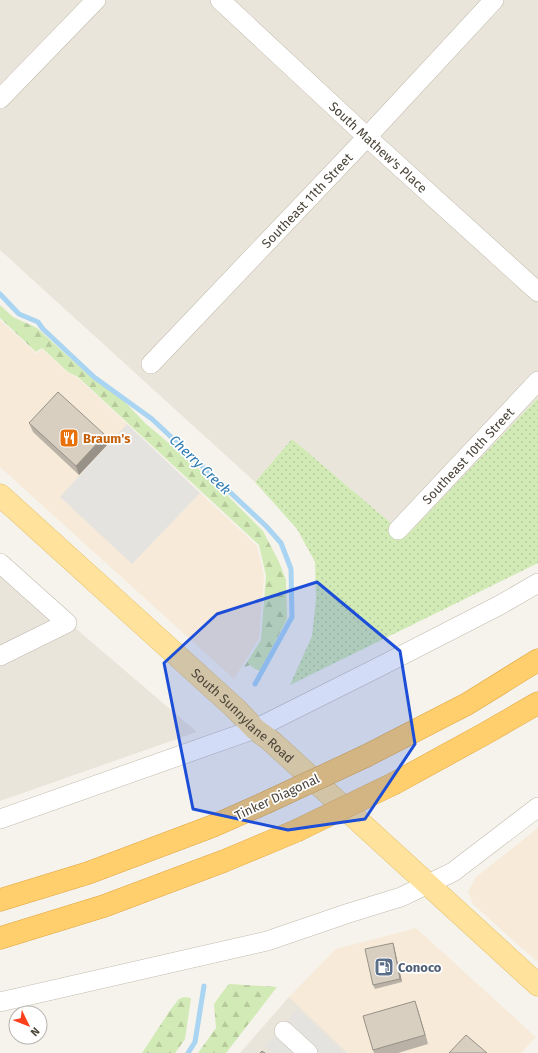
<svg xmlns="http://www.w3.org/2000/svg" width="538" height="1053" font-family="'Fira Sans',sans-serif">
<style>
.residential{fill:#eae5da}
.commercial{fill:#f7ead8}
.grass{fill:url(#grass-dots)}
.forest{fill:url(#forest-firs)}
.parking{fill:#e5e3e0}
.lines{fill:none;stroke-linecap:round;stroke-linejoin:round}
.stream{stroke:#a9d4f2;stroke-width:5}
.minor-casing{stroke:#c2bbae;stroke-width:20}
.major-casing{stroke:#e6c16a;stroke-width:23}
.highway-casing{stroke:#e0a43c;stroke-width:23}
.minor{stroke:#fff;stroke-width:19}
.major{stroke:#ffe39c;stroke-width:22}
.highway{stroke:#ffcf6e;stroke-width:22}
.highway-bridge-casing{stroke:#e0a43c;stroke-width:23;stroke-linecap:butt}
.highway-bridge{stroke:#ffcf6e;stroke-width:22}
.wall{fill:#bab2a6}
.shaded-wall{fill:#979187}
.building{fill:#d8cfc1;stroke:#979187}
.marked{fill:#1d4ed8;fill-opacity:0.2;stroke:#1d4ed8;stroke-width:3;stroke-linejoin:round}
.labels{text-anchor:middle;dominant-baseline:central;stroke-width:3.5;stroke-linejoin:round;paint-order:stroke}
.street-label{font-size:13px;fill:#4b4439;stroke:#fff}
.food-label{font-size:13px;font-weight:bold;fill:#c56008;stroke:#fff;text-anchor:start}
.service-label{font-size:13px;font-weight:bold;fill:#4e5e75;stroke:#fff;text-anchor:start}
.water-label{font-size:14px;font-style:italic;fill:#2e7ab2;stroke:#fff}
</style>
<defs>
<pattern id="grass-dots" width="8" height="8" patternUnits="userSpaceOnUse"><rect width="8" height="8" fill="#d2eab5"/><path d="M2 2h.1M6 6h.1" fill="none" stroke="#b6ca9c" stroke-width="1.8" stroke-linecap="round"/></pattern>
<pattern id="forest-firs" width="22" height="20" patternUnits="userSpaceOnUse"><rect width="22" height="20" fill="#d2eab5"/><path d="M5 1l3.5 6h-7zM16 11l3.5 6h-7z" fill="#b6ca9c"/></pattern>
</defs>
<rect width="100%" height="100%" fill="#f6f3ec"/>
<path class="residential" d="M 0,0 L 538,0 L 538,398 L 406,536 L 292,439 L 255,482 L 0,250 Z
M 0,563 L 102,651 L 197,732 L 0,801 Z
M 289,997 L 293,1000 L 348,1053 L 240,1053 Z"/>
<path class="commercial" d="M 0,320 L 37,354 L 42,349 L 67,372 L 78,378 L 257,546 L 264,576 L 259,638 L 234,679 L 0,467 Z
M 538,828 L 538,962 L 517,944 L 473,904 L 468,892 L 476,877 Z
M 416,928 L 536,1037 L 521,1053 L 348,1053 L 289,997 L 336,949 Z"/>
<path class="grass" d="M 538,398 L 538,563 L 290,685 L 312,636 L 316,599 L 315,562 L 297,529 L 255,482 L 292,439 L 406,536 Z"/>
<path class="forest" d="M 0,305 L 13,317 L 37,328 L 93,379 L 124,401 L 145,423 L 183,455 L 222,490 L 263,531 L 279,562 L 286,580 L 287,619 L 260,671 L 255,669 L 250,665 L 244,667 L 261,640 L 266,576 L 259,545 L 78,377 L 68,372 L 42,348 L 36,352 L 0,318 Z
M 229,984 L 277,987 L 226,1053 L 198,1053 L 216,1028 L 214,1004 L 221,994 Z
M 184,997 L 191,998 L 185,1039 L 175,1053 L 142,1053 L 171,1009 L 179,999 Z"/>
<path class="parking" d="M 127,424 L 200,493 L 132,564 L 60,497 Z
M 298,1009 L 344,1053 L 273,1053 L 265,1046 Z"/>
<g class="lines">
<path class="stream" d="M 0,294 L 19,314 L 38,322 L 43,329 L 94,377 L 152,419 L 266,526 L 281,543 L 291,569 L 292,617 L 255,684
M 188,1053 L 195,1042 L 204,986"/>
<defs>
<g id="minor">
<path id="s1" d="M 220,0 L 367,137 L 538,292"/>
<path d="M 0,99 L 96,0"/>
<path id="s2" d="M 151,364 L 367,137 L 494,0"/>
<path id="s3" d="M 398,530 L 538,381"/>
<path d="M 0,563 L 67,623 L 0,656"/>
<path d="M 0,819 L 255,729 L 377,668 L 500,605 L 538,583"/>
<path d="M 0,1002 L 267,941 L 349,913 L 401,897 L 453,872 L 538,807"/>
<path d="M 284,1031 L 308,1053"/>
</g>
<g id="major">
<path id="s4" d="M 0,495 L 236,709 L 255,729 L 270,740 L 538,985"/>
</g>
<path id="highway" d="M 366,756 L 467,704 L 538,660
M 395,783 L 486,733 L 538,703
M 0,900 L 88,873 L 213,826 L 265,803
M 0,938 L 104,906 L 224,861 L 296,831"/>
</defs>
<use href="#minor" class="minor-casing"/>
<use href="#major" class="major-casing"/>
<use href="#highway" class="highway-casing"/>
<use href="#minor" class="minor"/>
<use href="#major" class="major"/>
<use href="#highway" class="highway"/>
<defs>
<path id="highway-bridge" d="M 265,803 L 366,756
M 296,831 L 395,783"/>
</defs>
<use href="#highway-bridge" class="highway-bridge-casing"/>
<use href="#highway-bridge" class="highway-bridge"/>
</g>
<path class="wall" d="M 29,423 L 105,435 L 108,444 L 79,475 L 33,432 Z
M 393,943 L 402,982 L 375,989 L 373,985 Z
M 418,1010 L 428,1044 L 398,1053 L 374,1053 L 363,1016 Z"/>
<path class="shaded-wall" d="M 105,435 L 108,444 L 79,475 L 76,466 Z
M 393,943 L 394,946 L 402,982 L 400,979 Z
M 415,1001 L 418,1010 L 428,1044 L 425,1035 Z"/>
<path class="building" d="M 58,392 L 105,435 L 76,466 L 29,423 Z
M 393,943 L 400,979 L 373,985 L 365,949 Z
M 415,1001 L 425,1035 L 373,1050 L 363,1016 Z
M 466,1035 L 487,1053 L 449,1053 Z
M 262,1051 L 265,1053 L 260,1053 Z"/>
<path class="marked" d="M 317,582 L 400,651 L 415,744 L 365,819 L 288,830 L 193,809 L 164,663 L 217,614 Z"/>
<defs>
<symbol id="restaurant-square" viewBox="-11 -11 22 22"><rect x="-9" y="-9" width="18" height="18" rx="4" fill="#e8710a" stroke="#fff"/><path d="M-5-6h1v4h1v-4h1v4h1v-4h1v5L-1.5 .5V6h-2V.5L-5-1ZM5-6V6H3V1.5H1.5Q1.5-4 5-6Z" fill="#fff"/></symbol>
<symbol id="fuel-square" viewBox="-11 -11 22 22"><rect x="-9" y="-9" width="18" height="18" rx="4" fill="#5c6f8a" stroke="#fff"/><path d="M-5.5-6h7V0h2V4h1.3V-2.5L3-4.5l.8-.8L6-3V5H2.5V1h-1V6h-7ZM-4.2-4.7v3.2H.2V-4.7Z" fill="#fff"/></symbol>
</defs>
<g fill-rule="evenodd">
<use href="#restaurant-square" x="58" y="427" width="22" height="22"/>
<use href="#fuel-square" x="373" y="956" width="22" height="22"/>
</g>
<g class="labels">
<g class="street-label">
<text stroke="none"><textPath href="#s1" startOffset="216">South Mathew's Place</textPath></text>
<text stroke="none"><textPath href="#s2" startOffset="226">Southeast 11th Street</textPath></text>
<text stroke="none"><textPath href="#s3" startOffset="102">Southeast 10th Street</textPath></text>
<text stroke="none"><textPath href="#s4" startOffset="328">South Sunnylane Road</textPath></text>
<text transform="translate(277 797) rotate(-25)">Tinker Diagonal</text>
</g>
<g class="food-label">
<text x="83" y="438">Braum's</text>
</g>
<g class="service-label">
<text x="398" y="967">Conoco</text>
</g>
<g class="water-label">
<text transform="translate(200 465) rotate(44)">Cherry Creek</text>
</g>
</g>
<g transform="translate(28 1025) rotate(133)"><circle r="19" fill="#ffffff" stroke="#b7b4b0"/>
<path d="M0-3L7 15L0 10L-7 15Z" fill="#fc3f1d"/>
<text y="-6" font-size="11" font-weight="bold" text-anchor="middle" fill="#4b4439">N</text>
</g>
</svg>
